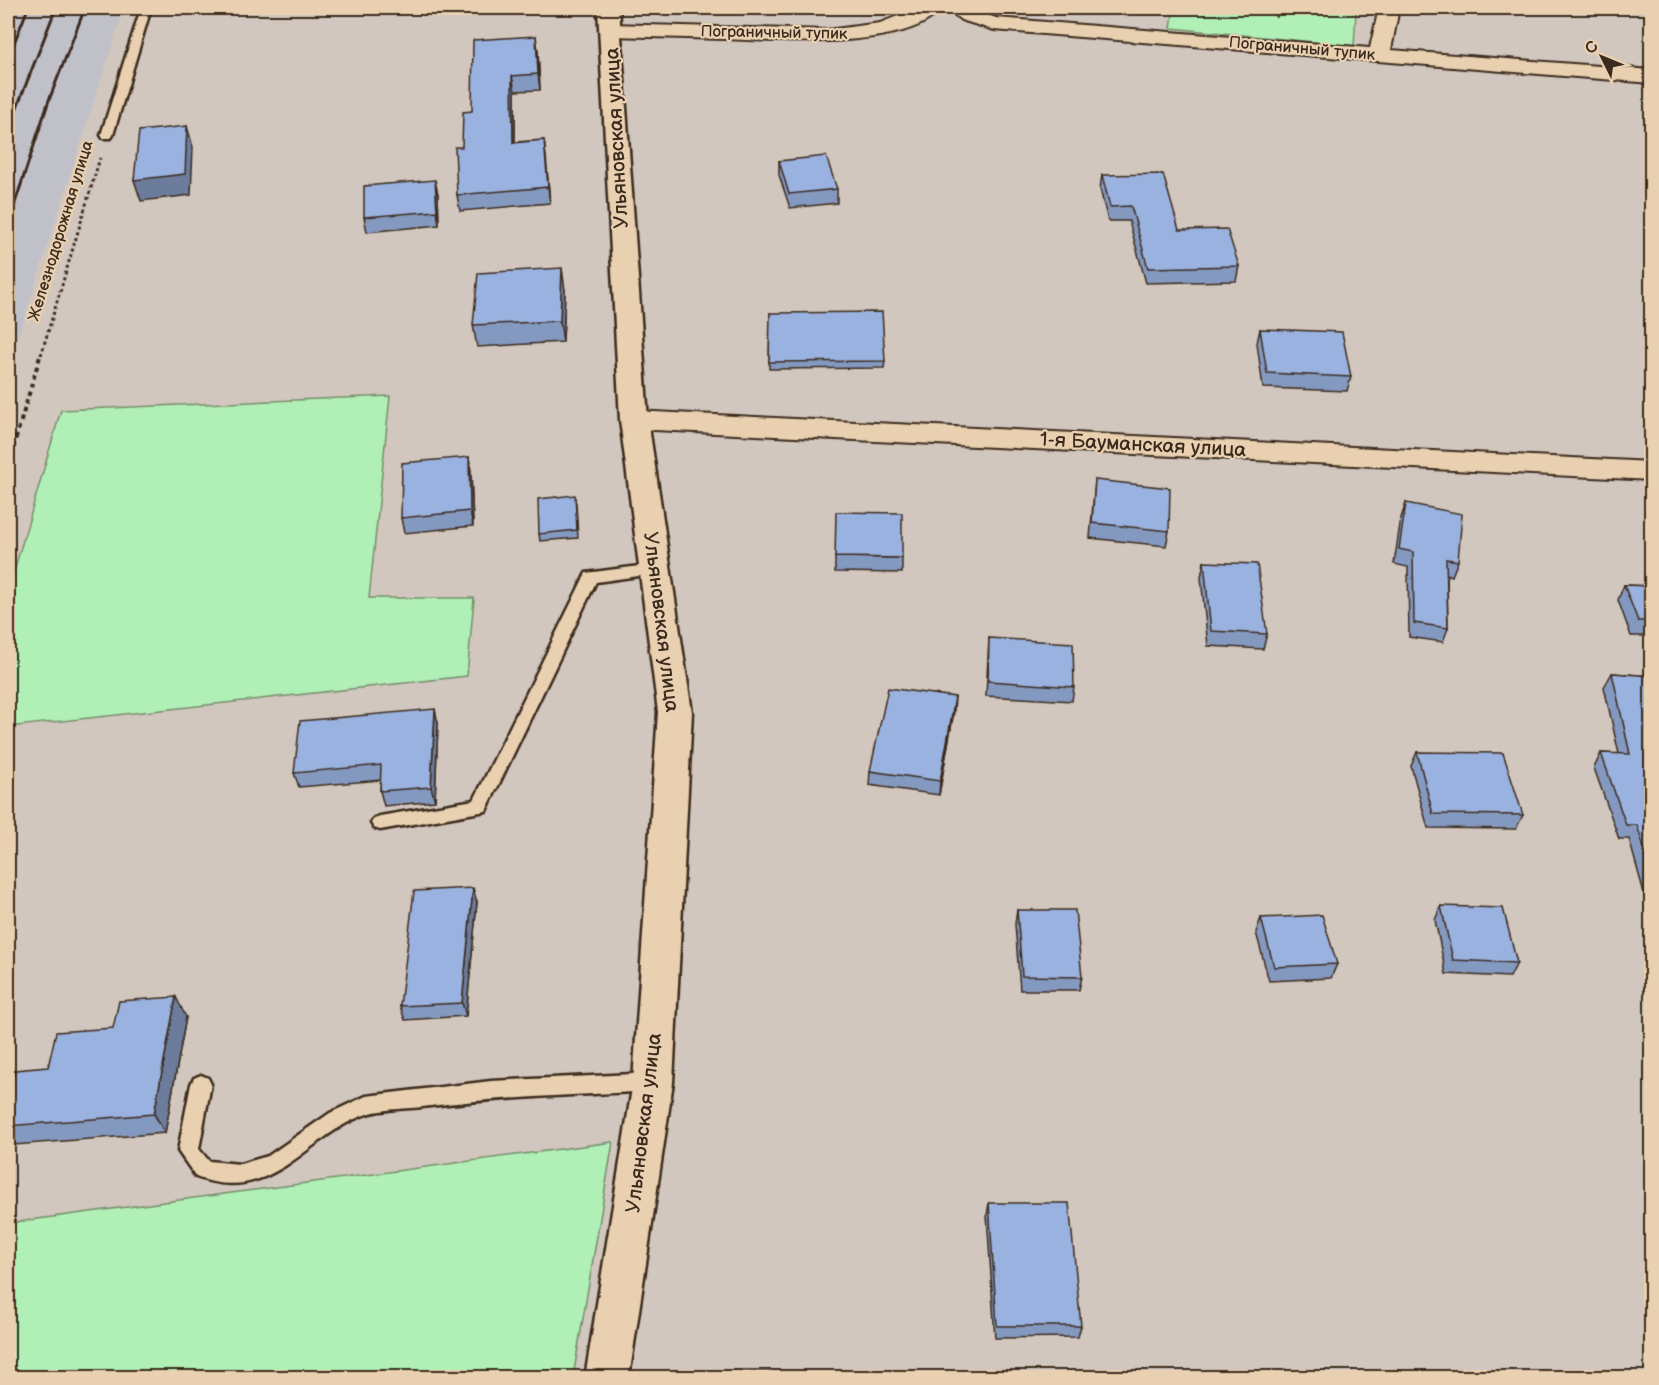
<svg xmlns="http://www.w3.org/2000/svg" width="1659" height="1385" font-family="'Balsamiq Sans',sans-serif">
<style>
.built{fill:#c0c1c8}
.green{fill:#b0f0b7;stroke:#768d6a;stroke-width:1.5}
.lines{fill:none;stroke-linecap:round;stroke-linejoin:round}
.lane-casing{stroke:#3b2a1e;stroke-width:5}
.street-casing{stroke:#3b2a1e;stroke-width:4}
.secondary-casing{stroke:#3b2a1e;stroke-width:5}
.path-far1{stroke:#3b2a1e;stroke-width:3;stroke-dasharray:3 3;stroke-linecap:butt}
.path{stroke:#3b2a1e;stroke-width:4;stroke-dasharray:4.5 4.5;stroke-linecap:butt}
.lane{fill:#e8d0b0;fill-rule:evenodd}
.street{fill:#e8d0b0;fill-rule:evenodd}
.secondary{fill:#e8d0b0;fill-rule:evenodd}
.rail{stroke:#3b2a1e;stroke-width:3}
.wall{fill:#8499c0;stroke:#3b2a1e;stroke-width:1.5}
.shaded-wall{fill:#6c7d9c;stroke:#3b2a1e;stroke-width:1.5}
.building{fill:#9ab2df;stroke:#3b2a1e;stroke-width:1.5}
.labels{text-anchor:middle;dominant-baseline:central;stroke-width:4.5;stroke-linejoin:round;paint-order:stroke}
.far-street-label{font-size:16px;fill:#3b2a1e;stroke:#e8d0b0}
.street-label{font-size:20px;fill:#3b2a1e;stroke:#e8d0b0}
</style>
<rect width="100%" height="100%" fill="#d1c7be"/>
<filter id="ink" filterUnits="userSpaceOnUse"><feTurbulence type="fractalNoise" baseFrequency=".0167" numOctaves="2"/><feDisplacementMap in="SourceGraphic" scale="12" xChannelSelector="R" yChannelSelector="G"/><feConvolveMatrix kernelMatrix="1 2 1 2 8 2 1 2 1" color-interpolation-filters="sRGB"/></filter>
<g filter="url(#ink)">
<path class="built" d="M 8,8 L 124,8 L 8,369 Z"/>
<path class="green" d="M 1174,8 L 1306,8 L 1356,12 L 1354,46 L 1171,28 Z
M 390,396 L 369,598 L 474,598 L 467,676 L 8,727 L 8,592 L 61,410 Z
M 613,1142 L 573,1377 L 8,1377 L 8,1223 Z"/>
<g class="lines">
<defs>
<path id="lane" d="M 141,8 L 151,8 L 113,135 L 111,138 L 103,138 L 101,135 Z
M 655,564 L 660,565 L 663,569 L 660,573 L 596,582 L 486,811 L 380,830 L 374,828 L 371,823 L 374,818 L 380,816 L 474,800 L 586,573 Z
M 653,1073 L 660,1076 L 663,1082 L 660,1088 L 653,1091 C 579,1095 504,1097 430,1106 C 411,1109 386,1108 367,1114 C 306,1135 273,1206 196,1177 L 178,1151 L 191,1084 L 194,1078 L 201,1075 L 208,1078 L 211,1084 L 199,1149 L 209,1161 L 240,1164 L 268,1156 L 330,1113 L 366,1096 L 491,1081 Z"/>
<path id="street" d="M 918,8 L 941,8 C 912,51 773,41 725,39 C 687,38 649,37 611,36 L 604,34 L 601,30 L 604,26 L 611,24 L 827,30 L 880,23 Z
M 946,8 L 969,8 L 996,18 L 1370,48 L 1379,8 L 1399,8 L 1391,50 L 1652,70 L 1652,83 L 994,30 L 961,20 Z
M 634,411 L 1652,462 L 1652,480 L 634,429 L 624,426 L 620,420 L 624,414 Z"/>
<path id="secondary" d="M 598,8 L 619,8 L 648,420 L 692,712 L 673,1082 L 629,1378 L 585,1378 L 633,1082 L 658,712 L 620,420 Z"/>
</defs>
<use href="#lane" class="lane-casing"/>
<use href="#street" class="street-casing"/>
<use href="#secondary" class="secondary-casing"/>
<path class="path-far1" d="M 1276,18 L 1278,8
M 41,355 L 100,158"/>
<path class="path" d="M 8,465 L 41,353"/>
<use href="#lane" class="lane"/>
<use href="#street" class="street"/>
<use href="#secondary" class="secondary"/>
<path class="rail" d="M 8,14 L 10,8
M 8,58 L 28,8
M 8,130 L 56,8
M 8,224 L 49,100 L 85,8"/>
</g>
<path class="wall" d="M 536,36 L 538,52 L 540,90 L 515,91 L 515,142 L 544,140 L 550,203 L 460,211 L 457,195 L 462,147 L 472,111 Z
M 779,161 L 837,189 L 837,203 L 790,208 L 779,175 Z
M 1102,175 L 1179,230 L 1239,266 L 1236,281 L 1146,283 L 1129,221 L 1108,221 L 1100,189 Z
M 438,194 L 439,225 L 367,232 L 364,217 Z
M 565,290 L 563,342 L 477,347 L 473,325 Z
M 770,313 L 885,361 L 884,368 L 769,369 Z
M 1260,329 L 1351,377 L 1347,391 L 1263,388 L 1257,343 Z
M 469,457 L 471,472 L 473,526 L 404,533 L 401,518 Z
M 1095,480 L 1169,531 L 1166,546 L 1090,538 Z
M 576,503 L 578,538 L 540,541 L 539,534 Z
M 1406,503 L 1458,561 L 1452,576 L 1447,574 L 1448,628 L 1443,642 L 1409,637 L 1408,567 L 1394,564 L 1401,518 Z
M 835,557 L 902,558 L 902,573 L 835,572 Z
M 1204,562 L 1267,634 L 1263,649 L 1208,646 L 1201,577 Z
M 1624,585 L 1652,586 L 1652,636 L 1631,636 L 1618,600 Z
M 989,638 L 1074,687 L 1072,701 L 986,696 Z
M 1612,673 L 1652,676 L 1652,911 L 1649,911 L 1629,839 L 1619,839 L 1594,768 L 1601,753 L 1619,754 L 1604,687 Z
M 954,711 L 939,795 L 869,785 L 870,771 Z
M 438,723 L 435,801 L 384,806 L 380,791 L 381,780 L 299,787 L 294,773 Z
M 1417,752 L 1523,815 L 1516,829 L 1428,828 L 1411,766 Z
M 477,902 L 466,1016 L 405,1020 L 400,1006 Z
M 1441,906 L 1517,963 L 1510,977 L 1446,974 L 1435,920 Z
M 1017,910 L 1082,977 L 1079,990 L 1020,990 L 1015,924 Z
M 1261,918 L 1337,964 L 1331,978 L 1269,981 L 1256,932 Z
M 186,1017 L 165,1133 L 14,1145 L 8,1137 L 8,1099 L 48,1067 L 113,1028 Z
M 989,1203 L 1081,1326 L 1078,1337 L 995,1338 L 987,1215 Z"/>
<path class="shaded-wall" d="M 536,36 L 538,52 L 540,90 L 538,74 Z
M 512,76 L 515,91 L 515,159 L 513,143 Z
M 187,126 L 193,147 L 191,195 L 141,201 L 134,180 Z
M 544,140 L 546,156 L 550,203 L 548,187 Z
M 435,180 L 438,194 L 439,225 L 437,211 Z
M 562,268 L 565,290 L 563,342 L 560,321 Z
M 469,457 L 471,472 L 473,526 L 470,511 Z
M 955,697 L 954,711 L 939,795 L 940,781 Z
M 435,709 L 438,723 L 435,801 L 431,787 Z
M 473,888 L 477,902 L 466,1016 L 462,1003 Z
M 176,997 L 186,1017 L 165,1133 L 154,1114 Z"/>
<path class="building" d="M 536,36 L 538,74 L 512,76 L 513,143 L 544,140 L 548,187 L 457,195 L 455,147 L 462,147 L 463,112 L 472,111 L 473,40 Z
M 187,126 L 185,174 L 134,180 L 139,131 Z
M 826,156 L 837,189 L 789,194 L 779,161 Z
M 1163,174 L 1179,230 L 1227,229 L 1239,266 L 1148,268 L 1131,206 L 1110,207 L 1102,175 Z
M 435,180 L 437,211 L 364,217 L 364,186 Z
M 562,268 L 560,321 L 473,325 L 478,273 Z
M 882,312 L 885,361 L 769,362 L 770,313 Z
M 1260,329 L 1342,332 L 1351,377 L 1267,373 Z
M 469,457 L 470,511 L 401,518 L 402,463 Z
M 1095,480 L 1170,488 L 1169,531 L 1092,523 Z
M 575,495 L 577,530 L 539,534 L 538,499 Z
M 1406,503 L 1462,514 L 1458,561 L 1446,559 L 1448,628 L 1414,623 L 1413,552 L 1399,549 Z
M 836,512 L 902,513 L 902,558 L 835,557 Z
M 1204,562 L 1257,564 L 1267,634 L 1211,631 Z
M 1624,585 L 1652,586 L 1652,621 L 1638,621 Z
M 989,638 L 1073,643 L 1074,687 L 988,681 Z
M 1612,673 L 1652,676 L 1652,875 L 1637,825 L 1626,825 L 1601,753 L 1630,754 Z
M 888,688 L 955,697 L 940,781 L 870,771 Z
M 435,709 L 431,787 L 380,791 L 381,765 L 294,773 L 300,721 Z
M 1417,752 L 1503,753 L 1523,815 L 1433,814 Z
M 473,888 L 462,1003 L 400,1006 L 414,891 Z
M 1441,906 L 1503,908 L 1517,963 L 1453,960 Z
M 1017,910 L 1075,910 L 1082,977 L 1022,976 Z
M 1322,915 L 1337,964 L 1274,967 L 1261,918 Z
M 176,997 L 154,1114 L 8,1126 L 8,1099 L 15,1070 L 48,1067 L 56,1032 L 113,1028 L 119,1001 Z
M 989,1203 L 1069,1203 L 1081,1326 L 997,1326 Z
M 704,1372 L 843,1373 L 843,1377 L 704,1377 Z"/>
</g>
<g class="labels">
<g class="far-street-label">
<text transform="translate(774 33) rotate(1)">Пограничный тупик</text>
<text transform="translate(1302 49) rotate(5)">Пограничный тупик</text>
<text transform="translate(61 231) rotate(-73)">Железнодорожная улица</text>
</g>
<g class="street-label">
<text transform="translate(617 138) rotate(-93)">Ульяновская улица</text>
<text transform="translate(1143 445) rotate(3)">1-я Бауманская улица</text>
<text transform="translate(661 622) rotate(83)">Ульяновская улица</text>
<text transform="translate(644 1123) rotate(-83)">Ульяновская улица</text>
</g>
</g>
<rect width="1659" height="1385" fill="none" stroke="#e8d0b0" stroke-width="30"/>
<rect x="15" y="15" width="1629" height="1355" fill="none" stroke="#3b2a1e" stroke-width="2" filter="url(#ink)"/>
<g transform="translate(1602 57) rotate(313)" stroke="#e8d0b0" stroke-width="4.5" paint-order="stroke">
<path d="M0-4.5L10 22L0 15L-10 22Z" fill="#3b2a1e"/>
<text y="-9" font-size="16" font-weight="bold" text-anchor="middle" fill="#3b2a1e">С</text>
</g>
</svg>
